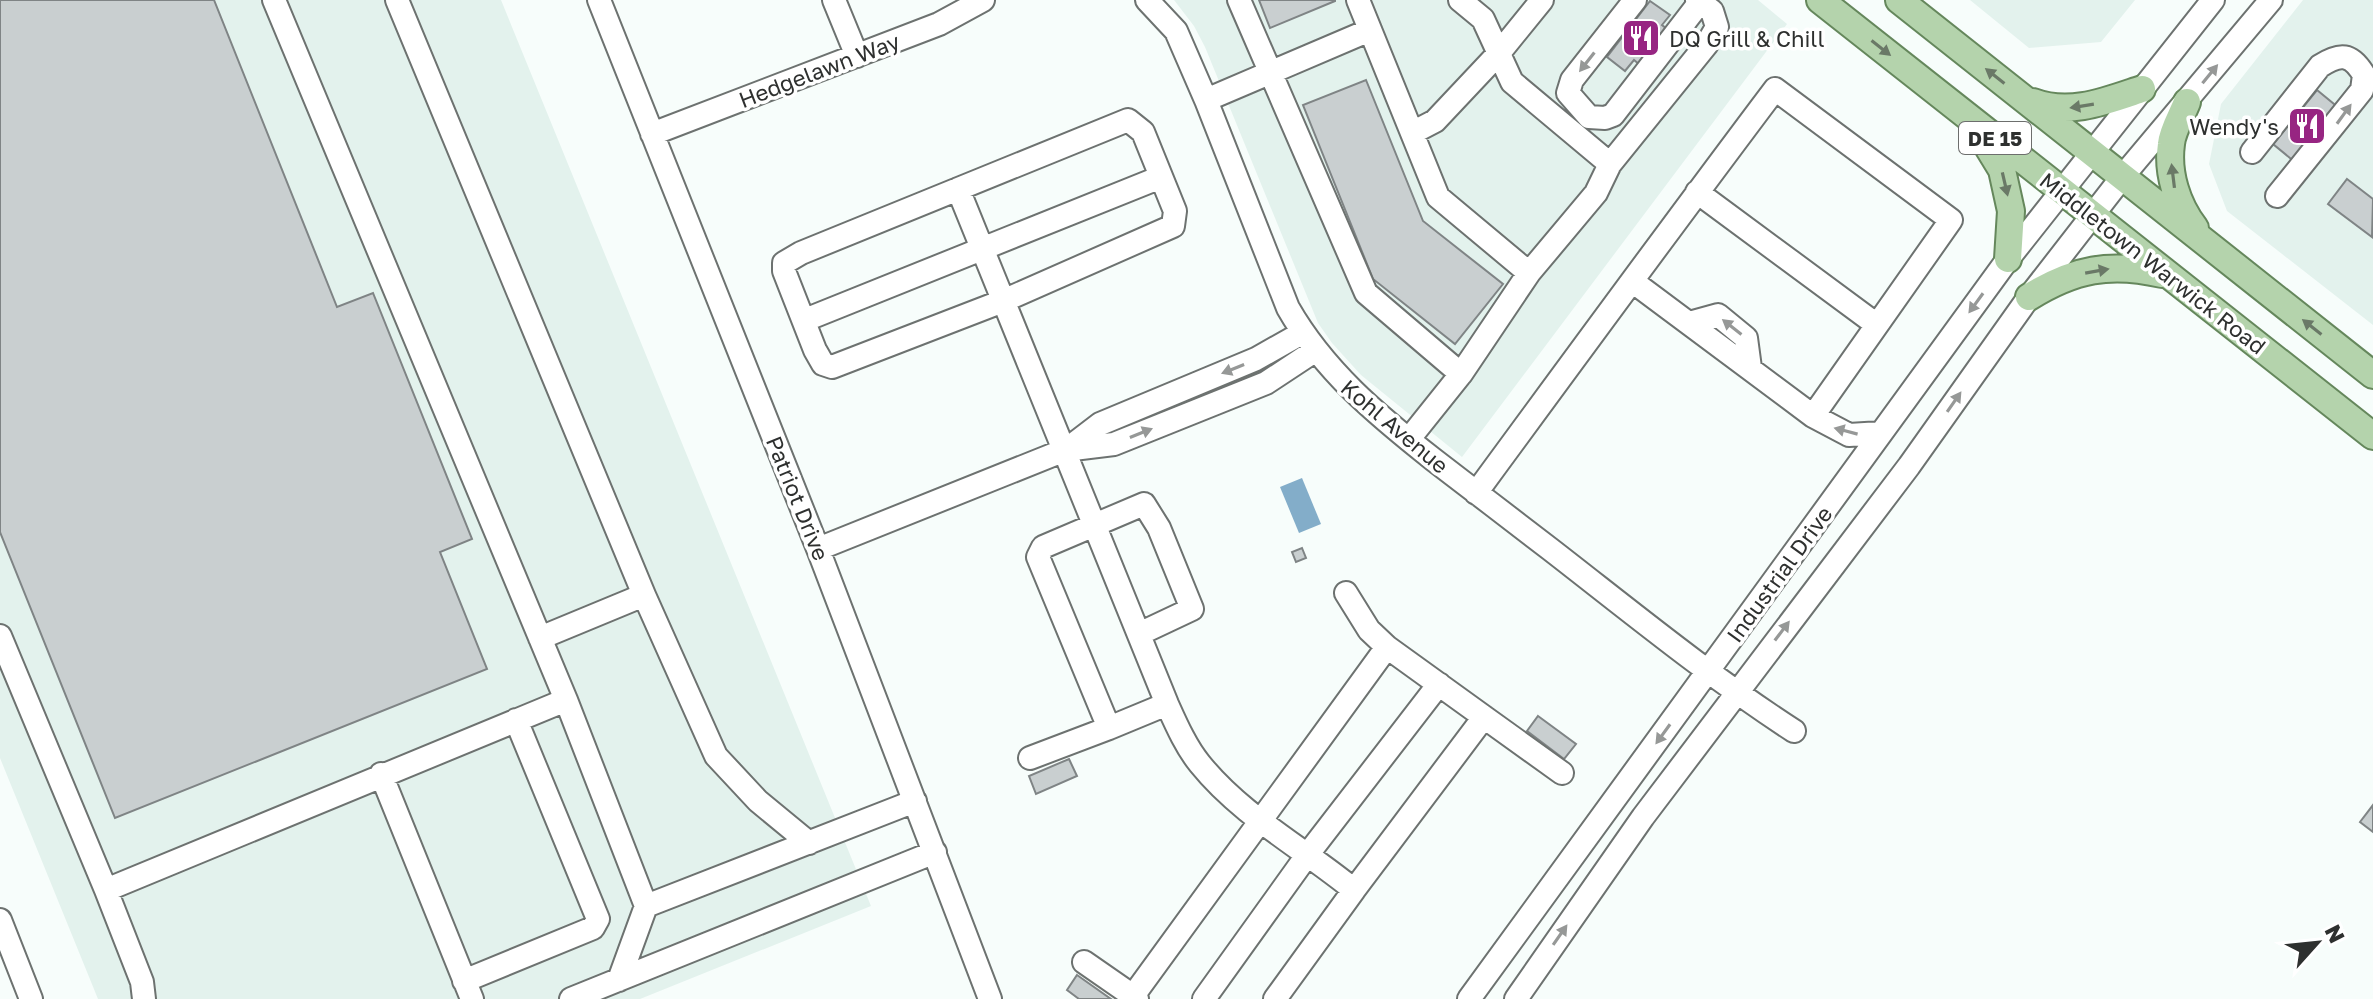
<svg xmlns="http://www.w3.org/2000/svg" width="2373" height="999" font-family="'Golos Text',sans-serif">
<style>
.built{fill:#e3f2ed}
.water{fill:#83adc9}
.building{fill:#c9cfd0;stroke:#7f8485;stroke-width:2}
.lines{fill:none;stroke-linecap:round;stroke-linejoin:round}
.minor-casing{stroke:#6d7270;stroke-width:26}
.major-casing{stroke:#65875c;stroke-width:30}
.minor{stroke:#fff;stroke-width:22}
.major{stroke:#b4d3ac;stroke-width:26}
.oneway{fill:#6a7967}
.oneway2{fill:#969897}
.labels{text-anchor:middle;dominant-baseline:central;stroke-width:7;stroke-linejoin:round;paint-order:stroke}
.shield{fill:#fff;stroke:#6d6e6d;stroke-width:2}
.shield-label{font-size:20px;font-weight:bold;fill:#2e302f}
.poi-label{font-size:22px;fill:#2e302f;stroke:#fff;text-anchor:start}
.street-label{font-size:22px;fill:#2e302f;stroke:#fff}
</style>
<rect width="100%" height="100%" fill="#f7fdfb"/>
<path class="built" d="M 0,0 L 501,0 L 871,906 L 640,999 L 98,999 L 0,758 Z
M 1174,0 L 1758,0 L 1787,24 L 1462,457 L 1361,375 L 1332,343 L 1318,323 L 1205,47 L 1194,26 Z
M 1970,0 L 2135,0 L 2101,42 L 2029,48 Z
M 2303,0 L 2373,0 L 2373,325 L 2227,211 L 2209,164 L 2221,104 Z"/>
<path class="water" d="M 1302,478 L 1321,524 L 1299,533 L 1280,487 Z"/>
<path class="building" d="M 0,0 L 214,0 L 337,307 L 373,293 L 472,539 L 440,552 L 487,669 L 115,818 L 0,532 Z
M 1259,0 L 1335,0 L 1335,1 L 1270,28 Z
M 1650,1 L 1670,15 L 1662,25 L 1667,29 L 1640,65 L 1634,60 L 1625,71 L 1607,57 Z
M 1366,80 L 1423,221 L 1503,284 L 1455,344 L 1373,279 L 1303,105 Z
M 2317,90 L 2340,109 L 2296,163 L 2273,144 Z
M 2347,179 L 2373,199 L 2372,237 L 2328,204 Z
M 1302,548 L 1306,558 L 1296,562 L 1292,552 Z
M 1538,716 L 1576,744 L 1564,759 L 1527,731 Z
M 1069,759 L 1077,776 L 1036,794 L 1029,776 Z
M 2373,805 L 2373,832 L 2360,822 Z
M 1077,975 L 1111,999 L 1079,999 L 1067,990 Z"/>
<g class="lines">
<defs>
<path id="minor" d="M 274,0 L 566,700 L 646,906 L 619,980
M 397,0 L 644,595 L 716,756 L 758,801 L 809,843
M 599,0 L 818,549 L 990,999
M 834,0 L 857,56
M 1147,0 L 1176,31 L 1206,100 L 1288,308 C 1324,371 1377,415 1434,460 C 1473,490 1511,519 1550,549 C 1630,611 1709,676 1794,731
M 1239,0 L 1366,293 L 1461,374
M 1358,0 L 1438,197 L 1529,273 L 1461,374 L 1409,439
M 1460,0 L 1483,19 L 1512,82 L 1610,164
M 1635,0 L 1572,80 L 1568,93 L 1589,117 L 1605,118 L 1613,115 L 1700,2
M 1206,100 L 1370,30
M 1128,120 L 1143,132 L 1175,211 L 1173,226 L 1003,301 L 832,367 L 823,364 L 815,350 L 784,271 L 784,263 L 801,253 Z
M 1412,133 L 1435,121 L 1499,53 L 1542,0
M 652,134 L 939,24 L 983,0
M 2252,152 L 2320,66 C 2340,53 2351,53 2364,75 L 2362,90 L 2277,196
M 958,189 L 1167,704 C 1176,724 1186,747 1200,764 C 1242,816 1303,848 1354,890 L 1484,717 L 1387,647 L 1133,996 L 1137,999
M 1697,192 L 1877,325
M 1529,273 L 1596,193 L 1610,164 L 1707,44 L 1717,27 L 1712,11 L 1697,0
M 805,320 L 1161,177
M 1689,323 L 1718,315 L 1746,338 L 1750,368
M 1813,416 L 1849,435 L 1881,433
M 1066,450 L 1100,424 L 1256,359 L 1302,333
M 1476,493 C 1575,358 1674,223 1775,89 L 1951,220 L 1813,416 L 1632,281
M 818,549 L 1065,450 L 1114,444 L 1266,383 L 1316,350
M 1346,593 L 1369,630 L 1387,647
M 1139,634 L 1192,609 L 1159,528 L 1144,504 L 1043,547 L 1038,557 L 1109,728 L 1167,704
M 0,636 L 106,890 L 142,982 L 144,999
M 540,638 L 644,595
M 1484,717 L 1562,773
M 1030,758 L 1109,728
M 381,774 L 472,999
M 106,890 L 566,700
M 646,906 L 915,801
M 0,920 L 31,999
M 1084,962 L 1133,996
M 464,981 L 593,928 L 598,919 L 516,720
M 571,999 L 935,852
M 1204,999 L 1308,854 L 1439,684
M 1275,999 L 1354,890
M 1469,999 L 2008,259 L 2213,0
M 1516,999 L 1643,817 L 1909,466 L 2029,297 L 2123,176 L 2271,0"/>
<path id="major" d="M 1820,0 L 2373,436
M 1899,0 L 2373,375
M 2033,102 C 2070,116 2106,101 2142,89
M 2187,102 C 2182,115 2172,131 2171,144 C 2167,173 2177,205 2195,228
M 1980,134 L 2002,170 L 2011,211 L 2008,259
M 2029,297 C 2074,269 2110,262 2162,274"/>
</defs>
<use href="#minor" class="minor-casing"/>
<use href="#major" class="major-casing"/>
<use href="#minor" class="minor"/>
<use href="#major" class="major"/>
</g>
<defs><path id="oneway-solid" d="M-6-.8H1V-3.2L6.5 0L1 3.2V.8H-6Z" transform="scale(2)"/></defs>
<g class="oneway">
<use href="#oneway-solid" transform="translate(1881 48) rotate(38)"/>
<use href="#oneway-solid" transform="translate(1995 76) rotate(-142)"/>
<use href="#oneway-solid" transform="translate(2082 106) rotate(171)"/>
<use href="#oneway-solid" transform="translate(2173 176) rotate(-97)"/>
<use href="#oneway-solid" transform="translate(2005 184) rotate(77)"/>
<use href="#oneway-solid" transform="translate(2097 271) rotate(-10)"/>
<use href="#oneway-solid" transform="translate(2312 327) rotate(-142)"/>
</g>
<g class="oneway2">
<use href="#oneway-solid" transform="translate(1587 62) rotate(128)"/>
<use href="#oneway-solid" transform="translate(2210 74) rotate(-51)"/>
<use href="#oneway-solid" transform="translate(2344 114) rotate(-54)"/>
<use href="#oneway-solid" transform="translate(1976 303) rotate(126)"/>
<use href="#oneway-solid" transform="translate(1732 327) rotate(-142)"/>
<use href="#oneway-solid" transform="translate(1233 369) rotate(158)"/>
<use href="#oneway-solid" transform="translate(1954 402) rotate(-55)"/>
<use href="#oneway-solid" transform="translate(1846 431) rotate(-165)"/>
<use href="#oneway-solid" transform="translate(1141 433) rotate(-22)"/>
<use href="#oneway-solid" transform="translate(1782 631) rotate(-53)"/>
<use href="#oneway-solid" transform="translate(1663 734) rotate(126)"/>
<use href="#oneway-solid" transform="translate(1560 935) rotate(-55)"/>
</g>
<defs>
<symbol id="restaurant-square" viewBox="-11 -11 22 22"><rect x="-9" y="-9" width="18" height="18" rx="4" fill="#972582" stroke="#fff"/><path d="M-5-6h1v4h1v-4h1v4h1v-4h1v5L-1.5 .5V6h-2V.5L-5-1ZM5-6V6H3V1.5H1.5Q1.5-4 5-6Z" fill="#fff"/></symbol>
</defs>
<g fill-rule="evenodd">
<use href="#restaurant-square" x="1619" y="16" width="44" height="44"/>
<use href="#restaurant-square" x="2285" y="104" width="44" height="44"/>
</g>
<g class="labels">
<rect class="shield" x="1959" y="122" width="72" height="32" rx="6"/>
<g class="shield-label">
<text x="1995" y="138">DE 15</text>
</g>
<g class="poi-label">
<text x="1669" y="38">DQ Grill &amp; Chill</text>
<text x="2279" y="126" text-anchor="end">Wendy's</text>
</g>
<g class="street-label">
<text transform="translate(819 70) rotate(-21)">Hedgelawn Way</text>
<text transform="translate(2153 263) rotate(38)">Middletown Warwick Road</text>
<text transform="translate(1395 426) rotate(40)">Kohl Avenue</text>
<text transform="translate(798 498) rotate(68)">Patriot Drive</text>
<text transform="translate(1779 574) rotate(-54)">Industrial Drive</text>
</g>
</g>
<g transform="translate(2317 943) rotate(63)" stroke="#ffffff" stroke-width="6" paint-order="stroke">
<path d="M0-6L14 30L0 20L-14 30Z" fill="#2e302f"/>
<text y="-12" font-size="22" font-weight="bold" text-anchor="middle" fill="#2e302f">N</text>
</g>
</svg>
